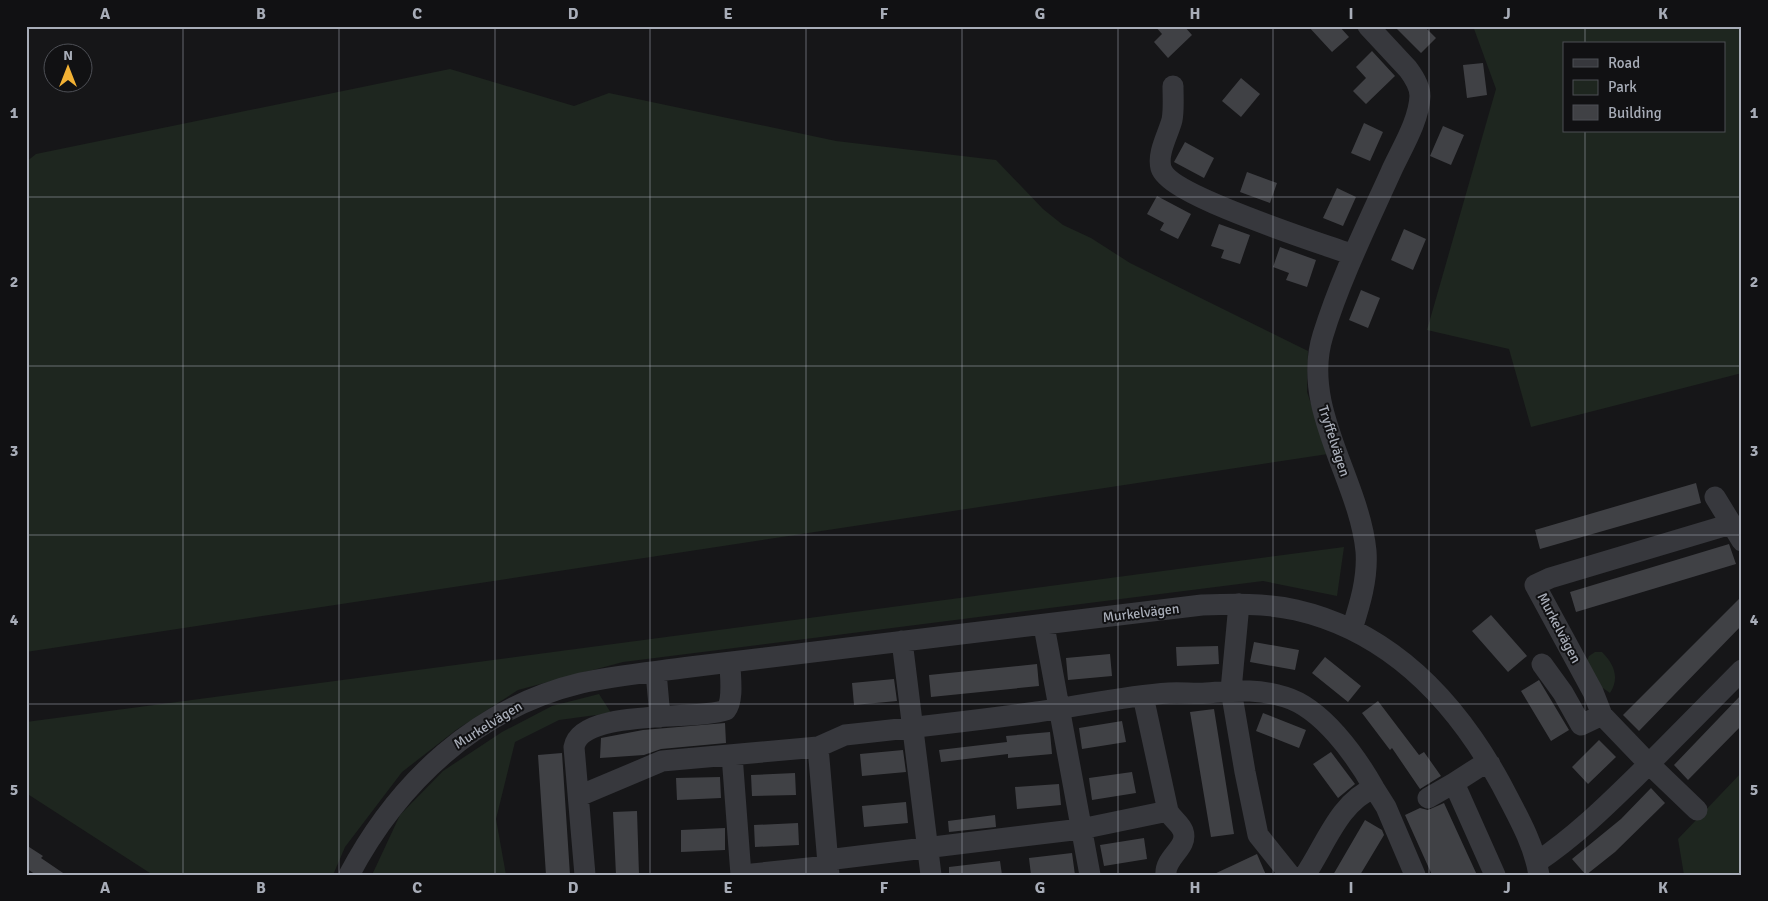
<svg xmlns="http://www.w3.org/2000/svg" width="1768" height="901" font-family="Signika,sans-serif">
<style>
.green{fill:#1e261f;fill-rule:evenodd}
.building{fill:#404145}
.lines{fill:none;stroke-linecap:round;stroke-linejoin:round}
.minor{stroke:#37383d;stroke-width:21}
.grid{fill:none;stroke:#a8adb8;stroke-width:1;stroke-opacity:0.55}
.labels{text-anchor:middle;dominant-baseline:central;stroke-width:4;stroke-linejoin:round;paint-order:stroke}
.street-label{font-size:14px;fill:#a8adb8;stroke:#111113}
.neatline{fill:none;stroke:#a8adb8;stroke-width:2}
.grid-label{font-size:16px;text-anchor:middle;font-weight:bold;fill:#a8adb8}
</style>
<rect width="100%" height="100%" fill="#161618"/>
<path class="green" d="M 1473,26 L 1742,26 L 1742,373 L 1531,427 L 1509,349 L 1427,330 L 1496,89 ZM 1564,44 L 1724,44 L 1724,131 L 1564,131 Z
M 450,69 L 574,106 L 609,93 L 836,141 L 996,160 L 1043,209 L 1063,225 L 1091,238 L 1130,263 L 1308,351 L 1307,392 L 1328,454 L 26,652 L 26,162 L 36,154 Z
M 1344,547 L 1337,596 L 1263,581 L 623,662 L 518,690 L 456,730 L 402,772 L 345,847 L 333,875 L 153,875 L 26,793 L 26,722 Z
M 1595,652 L 1602,652 C 1614,664 1620,678 1610,693 L 1600,686 L 1586,663 L 1589,656 Z
M 599,694 L 611,713 L 559,720 L 515,742 L 496,819 L 506,875 L 372,875 L 400,815 L 443,771 L 502,732 L 552,706 Z
M 1742,772 L 1742,875 L 1684,875 L 1678,839 Z"/>
<path class="building" d="M 1155,26 L 1184,26 L 1192,35 L 1168,58 L 1154,42 L 1162,34 Z
M 1308,26 L 1339,26 L 1349,37 L 1332,52 Z
M 1394,26 L 1424,26 L 1436,38 L 1421,53 Z
M 1372,51 L 1395,76 L 1366,104 L 1353,91 L 1366,78 L 1356,67 Z
M 1483,63 L 1487,95 L 1467,98 L 1463,65 Z
M 1241,78 L 1260,94 L 1241,117 L 1222,101 Z
M 1364,123 L 1383,132 L 1370,161 L 1351,153 Z
M 1443,126 L 1464,135 L 1451,165 L 1430,156 Z
M 1185,142 L 1214,158 L 1204,178 L 1174,162 Z
M 1247,172 L 1277,183 L 1270,203 L 1240,192 Z
M 1337,188 L 1356,197 L 1343,226 L 1323,218 Z
M 1157,196 L 1191,214 L 1178,239 L 1160,230 L 1164,223 L 1147,214 Z
M 1219,224 L 1250,235 L 1240,264 L 1221,258 L 1224,250 L 1211,246 Z
M 1404,229 L 1426,239 L 1413,270 L 1391,260 Z
M 1280,247 L 1316,260 L 1307,287 L 1286,280 L 1289,273 L 1273,267 Z
M 1361,290 L 1380,298 L 1368,328 L 1349,320 Z
M 1696,483 L 1701,503 L 1540,549 L 1535,530 Z
M 1729,544 L 1736,564 L 1576,612 L 1570,592 Z
M 1742,596 L 1742,625 L 1639,731 L 1623,715 Z
M 1491,615 L 1527,656 L 1508,672 L 1472,631 Z
M 1254,642 L 1299,650 L 1295,670 L 1250,662 Z
M 1218,646 L 1219,664 L 1177,666 L 1176,647 Z
M 1110,654 L 1112,676 L 1068,680 L 1066,658 Z
M 1325,657 L 1361,686 L 1348,702 L 1312,673 Z
M 1037,664 L 1039,686 L 931,697 L 929,675 Z
M 894,679 L 897,701 L 854,705 L 852,683 Z
M 1539,680 L 1569,730 L 1551,741 L 1521,691 Z
M 1742,694 L 1742,725 L 1688,780 L 1674,765 Z
M 1378,701 L 1419,755 L 1424,752 L 1441,776 L 1420,789 L 1392,748 L 1390,750 L 1362,713 Z
M 1214,709 L 1234,834 L 1211,837 L 1190,712 Z
M 1263,713 L 1306,730 L 1299,748 L 1256,731 Z
M 1122,721 L 1126,742 L 1082,749 L 1079,728 Z
M 725,723 L 726,743 L 661,749 L 644,755 L 600,758 L 601,738 L 643,730 Z
M 1050,732 L 1052,754 L 1008,758 L 1008,754 L 941,762 L 939,750 L 1007,742 L 1006,736 Z
M 1599,740 L 1616,757 L 1588,784 L 1572,767 Z
M 903,750 L 906,772 L 862,776 L 860,754 Z
M 1331,752 L 1355,784 L 1338,798 L 1313,764 Z
M 562,753 L 570,875 L 546,875 L 538,755 Z
M 1132,772 L 1136,793 L 1092,800 L 1089,778 Z
M 795,773 L 796,795 L 752,796 L 751,775 Z
M 720,777 L 721,798 L 677,800 L 676,778 Z
M 1059,784 L 1061,805 L 1017,809 L 1015,787 Z
M 1651,788 L 1665,803 L 1615,852 L 1586,875 L 1572,859 L 1621,819 Z
M 906,802 L 908,823 L 864,827 L 862,806 Z
M 1444,803 L 1477,875 L 1432,875 L 1405,815 L 1420,808 L 1428,810 Z
M 637,811 L 639,875 L 616,875 L 613,812 Z
M 995,815 L 996,827 L 949,832 L 948,821 Z
M 1365,820 L 1382,830 L 1384,835 L 1360,875 L 1333,875 Z
M 798,823 L 799,845 L 755,847 L 754,825 Z
M 725,828 L 725,850 L 681,852 L 681,830 Z
M 1144,838 L 1147,859 L 1104,866 L 1100,845 Z
M 26,845 L 43,856 L 41,858 L 66,875 L 36,875 L 26,868 Z
M 1072,853 L 1075,875 L 1031,875 L 1029,858 Z
M 1257,854 L 1266,875 L 1212,875 Z
M 1000,861 L 1002,875 L 949,875 L 949,867 Z"/>
<g class="lines">
<path class="minor" d="M 1173,86 C 1173,97 1174,110 1172,120 C 1168,135 1157,153 1161,168 C 1169,196 1321,243 1353,255
M 1715,497 L 1742,541
M 1731,524 L 1550,578 L 1535,585 L 1593,692 L 1602,715 L 1649,764 L 1742,670
M 1239,604 L 1231,690 L 1245,772 L 1258,835 L 1290,875
M 1044,626 L 1090,875
M 1352,629 C 1360,604 1368,578 1366,551 C 1359,479 1300,408 1323,335 C 1340,280 1366,227 1390,174 C 1400,151 1419,122 1420,96 C 1420,86 1414,77 1408,69 L 1368,26
M 902,641 L 931,875
M 1542,664 L 1563,693 L 1581,725 L 1602,715
M 656,672 L 660,717
M 1143,696 L 1168,811 C 1172,819 1180,823 1183,831 C 1189,848 1164,857 1166,875
M 818,747 L 829,875
M 732,755 L 741,875
M 1490,764 L 1479,767 L 1454,783 L 1495,875
M 1374,788 L 1386,807 L 1415,875
M 579,796 L 662,761 L 818,747 L 845,735 C 909,728 973,721 1037,712 C 1081,706 1124,696 1169,693 C 1181,692 1194,694 1206,693 C 1235,691 1256,688 1285,697 C 1322,708 1356,756 1374,788 C 1339,802 1325,846 1305,875
M 1428,798 L 1454,783
M 1537,862 C 1579,834 1613,799 1649,764 L 1697,810
M 349,875 C 398,782 477,708 581,683 C 617,675 654,672 690,667 L 1202,605 C 1232,604 1266,603 1296,610 C 1392,632 1456,702 1501,784 C 1516,813 1534,843 1539,875
M 585,875 L 574,747 C 581,708 696,721 726,710 C 734,700 730,676 730,663
M 742,875 L 828,866 L 835,859 L 1081,829 L 1168,811"/>
</g>
<path class="grid" d="M 183,26 L 183,875M 339,26 L 339,875M 495,26 L 495,875M 650,26 L 650,875M 806,26 L 806,875M 962,26 L 962,875M 1118,26 L 1118,875M 1273,26 L 1273,875M 1429,26 L 1429,875M 1585,26 L 1585,44M 1585,131 L 1585,875M 26,197 L 1742,197M 26,366 L 1742,366M 26,535 L 1742,535M 26,704 L 1742,704"/>
<g class="labels">
<g class="street-label">
<text transform="translate(1334 441) rotate(72)">Tryffelvägen</text>
<text transform="translate(1141 613) rotate(-7)">Murkelvägen</text>
<text transform="translate(1559 628) rotate(62)">Murkelvägen</text>
<text transform="translate(488 725) rotate(-32)">Murkelvägen</text>
</g>
</g>
<rect width="1768" height="901" fill="none" stroke="#111113" stroke-width="55"/>
<rect x="1563" y="42" width="162" height="90" fill="#111113" stroke="#4d4f55"/>
<rect x="1573" y="59" width="25" height="8" fill="#37383d" stroke="#4d4f55"/>
<text x="1608" y="68" font-size="15" fill="#a8adb8">Road</text>
<rect x="1573" y="80" width="25" height="15" fill="#1e261f" stroke="#4d4f55"/>
<text x="1608" y="92" font-size="15" fill="#a8adb8">Park</text>
<rect x="1573" y="105" width="25" height="15" fill="#404145" stroke="#4d4f55"/>
<text x="1608" y="118" font-size="15" fill="#a8adb8">Building</text>
<g transform="translate(68 68)"><circle r="24" fill="#111113" stroke="#4d4f55"/>
<path d="M0-4L9 19L0 12L-9 19Z" fill="#f2b134"/>
<text y="-8" font-size="14" font-weight="bold" text-anchor="middle" fill="#a8adb8">N</text>
</g>
<rect x="28" y="28" width="1712" height="846" class="neatline"/>
<g class="grid-label">
<text x="105" y="19">A</text>
<text x="261" y="19">B</text>
<text x="417" y="19">C</text>
<text x="573" y="19">D</text>
<text x="728" y="19">E</text>
<text x="884" y="19">F</text>
<text x="1040" y="19">G</text>
<text x="1195" y="19">H</text>
<text x="1351" y="19">I</text>
<text x="1507" y="19">J</text>
<text x="1663" y="19">K</text>
<text x="14" y="118">1</text>
<text x="1754" y="118">1</text>
<text x="14" y="287">2</text>
<text x="1754" y="287">2</text>
<text x="14" y="456">3</text>
<text x="1754" y="456">3</text>
<text x="14" y="625">4</text>
<text x="1754" y="625">4</text>
<text x="14" y="795">5</text>
<text x="1754" y="795">5</text>
<text x="105" y="893">A</text>
<text x="261" y="893">B</text>
<text x="417" y="893">C</text>
<text x="573" y="893">D</text>
<text x="728" y="893">E</text>
<text x="884" y="893">F</text>
<text x="1040" y="893">G</text>
<text x="1195" y="893">H</text>
<text x="1351" y="893">I</text>
<text x="1507" y="893">J</text>
<text x="1663" y="893">K</text>
</g>
</svg>
